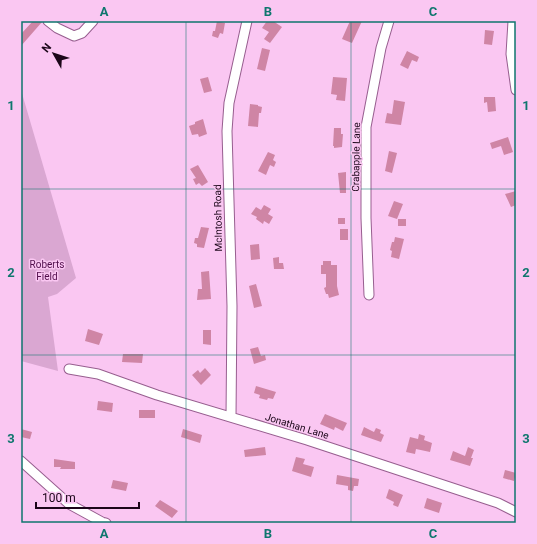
<svg xmlns="http://www.w3.org/2000/svg" width="537" height="544" font-family="Roboto,sans-serif">
<style>
.green{fill:#daa7d2}
.building{fill:#cf85a5}
.lines{fill:none;stroke-linecap:round;stroke-linejoin:round}
.minor-casing{stroke:#975e8f;stroke-width:11}
.minor{stroke:#fff;stroke-width:9}
.grid{fill:none;stroke:#0f766e;stroke-width:1;stroke-opacity:0.55}
.labels{text-anchor:middle;dominant-baseline:central;stroke-width:3;stroke-linejoin:round;paint-order:stroke}
.street-label{font-size:10px;fill:#1b0619;stroke:#fac7f2}
.park-label{font-size:10px;fill:#500e4b;stroke:#fac7f2}
.neatline{fill:none;stroke:#0f766e;stroke-width:1.5}
.grid-label{font-size:13px;text-anchor:middle;font-weight:bold;fill:#0f766e}
</style>
<rect width="100%" height="100%" fill="#fac7f2"/>
<path class="green" d="M 21,90 L 76,278 L 57,294 L 48,297 L 58,371 L 21,361 Z"/>
<path class="building" d="M 33,21 L 42,21 L 42,22 L 21,46 L 21,34 Z
M 217,21 L 225,23 L 223,34 L 220,33 L 218,38 L 212,36 L 213,31 L 215,31 Z
M 267,21 L 273,21 L 282,27 L 270,43 L 264,39 L 269,32 L 262,28 Z
M 350,21 L 362,21 L 352,43 L 342,39 Z
M 485,30 L 494,31 L 492,45 L 484,44 Z
M 262,48 L 270,50 L 265,71 L 257,69 Z
M 407,51 L 419,57 L 417,62 L 412,60 L 408,69 L 400,65 Z
M 208,77 L 212,91 L 204,93 L 200,79 Z
M 333,77 L 347,78 L 345,101 L 336,100 L 337,95 L 331,94 Z
M 484,97 L 495,97 L 496,111 L 488,112 L 487,102 L 484,103 Z
M 394,100 L 405,102 L 401,125 L 385,123 L 387,113 L 392,114 Z
M 250,104 L 258,105 L 258,106 L 262,107 L 261,113 L 259,113 L 258,127 L 248,126 Z
M 203,119 L 207,134 L 199,137 L 198,134 L 192,135 L 189,126 L 195,124 L 195,122 Z
M 334,128 L 341,128 L 341,134 L 343,134 L 342,147 L 334,148 L 334,146 L 333,146 Z
M 508,137 L 513,152 L 504,155 L 501,146 L 492,149 L 490,143 Z
M 389,151 L 397,153 L 392,173 L 385,171 Z
M 268,152 L 275,155 L 273,160 L 276,162 L 274,167 L 270,165 L 266,175 L 258,171 Z
M 198,165 L 208,182 L 202,186 L 199,183 L 196,185 L 193,179 L 196,178 L 190,169 Z
M 346,172 L 346,193 L 340,193 L 338,173 Z
M 516,191 L 516,205 L 511,207 L 505,194 Z
M 394,201 L 403,204 L 397,219 L 388,216 Z
M 264,205 L 271,209 L 268,214 L 273,217 L 269,224 L 264,221 L 263,224 L 256,219 L 257,217 L 251,214 L 256,207 L 261,210 Z
M 338,218 L 345,218 L 345,224 L 338,224 Z
M 398,219 L 406,219 L 406,226 L 398,226 Z
M 201,227 L 209,228 L 204,248 L 197,247 L 197,244 L 194,243 L 195,238 L 198,238 Z
M 340,229 L 348,229 L 348,240 L 340,240 Z
M 395,237 L 404,239 L 399,259 L 391,257 L 392,251 L 390,250 L 392,242 L 394,242 Z
M 259,244 L 260,259 L 251,260 L 250,245 Z
M 279,257 L 279,263 L 283,263 L 284,269 L 274,269 L 273,258 Z
M 323,261 L 331,261 L 331,265 L 337,265 L 337,286 L 339,295 L 329,298 L 328,294 L 326,294 L 324,288 L 326,287 L 326,274 L 321,274 L 321,265 L 323,265 Z
M 209,271 L 211,299 L 197,300 L 198,289 L 202,289 L 201,272 Z
M 256,284 L 262,306 L 254,308 L 249,286 Z
M 88,329 L 103,334 L 99,345 L 85,341 Z
M 203,330 L 211,330 L 211,345 L 203,344 Z
M 258,347 L 261,356 L 265,355 L 266,360 L 254,364 L 250,349 Z
M 123,354 L 143,354 L 142,363 L 122,362 Z
M 205,368 L 211,375 L 201,385 L 192,375 L 198,370 L 200,373 Z
M 256,386 L 276,392 L 273,399 L 268,398 L 267,400 L 259,398 L 260,395 L 254,393 Z
M 98,401 L 113,403 L 112,412 L 97,410 Z
M 139,410 L 155,410 L 155,418 L 139,418 Z
M 325,414 L 347,423 L 343,431 L 335,427 L 334,430 L 320,424 Z
M 364,427 L 374,432 L 376,428 L 381,430 L 380,433 L 384,435 L 381,442 L 361,435 Z
M 21,429 L 32,432 L 30,439 L 21,437 Z
M 183,429 L 202,435 L 200,443 L 181,437 Z
M 419,434 L 425,436 L 424,440 L 432,443 L 430,452 L 416,449 L 415,454 L 406,452 L 410,437 L 418,439 Z
M 265,447 L 266,455 L 245,457 L 244,450 Z
M 468,447 L 474,450 L 471,458 L 473,458 L 470,466 L 450,460 L 453,451 L 465,456 Z
M 296,457 L 305,459 L 303,464 L 314,467 L 311,477 L 292,471 Z
M 54,459 L 75,462 L 75,469 L 60,469 L 61,467 L 54,467 Z
M 505,470 L 516,473 L 514,481 L 503,478 Z
M 337,475 L 359,479 L 358,486 L 354,486 L 353,491 L 348,490 L 348,486 L 336,484 Z
M 113,480 L 128,483 L 126,491 L 111,488 Z
M 389,489 L 403,495 L 398,507 L 393,505 L 394,502 L 386,498 Z
M 427,498 L 442,503 L 439,513 L 424,508 Z
M 160,500 L 178,511 L 172,518 L 155,506 Z"/>
<g class="lines">
<defs>
<path id="minor" d="M 48,21 L 57,28 L 74,36 L 82,33 L 93,21
M 513,21 L 511,54 L 516,90
M 369,295 L 366,218 L 366,127 L 381,48 L 389,21
M 69,369 L 98,374 L 157,395 L 307,440 L 498,503 L 516,512
M 231,417 L 232,306 L 227,131 L 229,103 L 247,21
M 21,461 L 69,504 L 102,522 L 106,523"/>
</defs>
<use href="#minor" class="minor-casing"/>
<use href="#minor" class="minor"/>
</g>
<path class="grid" d="M 186,21 L 186,523M 351,21 L 351,523M 21,189 L 516,189M 21,355 L 516,355"/>
<g class="labels">
<g class="street-label">
<text transform="translate(356 157) rotate(-89)">Crabapple Lane</text>
<text transform="translate(218 218) rotate(-91)">McIntosh Road</text>
<text transform="translate(297 426) rotate(17)">Jonathan Lane</text>
</g>
<g class="park-label">
<text x="47" y="264">Roberts<tspan x="47" dy="12">Field</tspan></text>
</g>
</g>
<rect width="537" height="544" fill="none" stroke="#fac7f2" stroke-width="44"/>
<g transform="translate(54 54) rotate(309)" stroke="#fac7f2" stroke-width="3" paint-order="stroke">
<path d="M0-3L7 15L0 10L-7 15Z" fill="#1b0619"/>
<text y="-6" font-size="11" font-weight="bold" text-anchor="middle" fill="#1b0619">N</text>
</g>
<path d="M36 502v6h103v-6" fill="none" stroke="#1b0619" stroke-width="2"/>
<text x="42" y="502" font-size="12" fill="#1b0619" stroke="#fac7f2" stroke-width="3" paint-order="stroke">100 m</text>
<rect x="22" y="22" width="493" height="500" class="neatline"/>
<g class="grid-label">
<text x="104" y="16">A</text>
<text x="268" y="16">B</text>
<text x="433" y="16">C</text>
<text x="11" y="110">1</text>
<text x="526" y="110">1</text>
<text x="11" y="277">2</text>
<text x="526" y="277">2</text>
<text x="11" y="443">3</text>
<text x="526" y="443">3</text>
<text x="104" y="538">A</text>
<text x="268" y="538">B</text>
<text x="433" y="538">C</text>
</g>
</svg>
